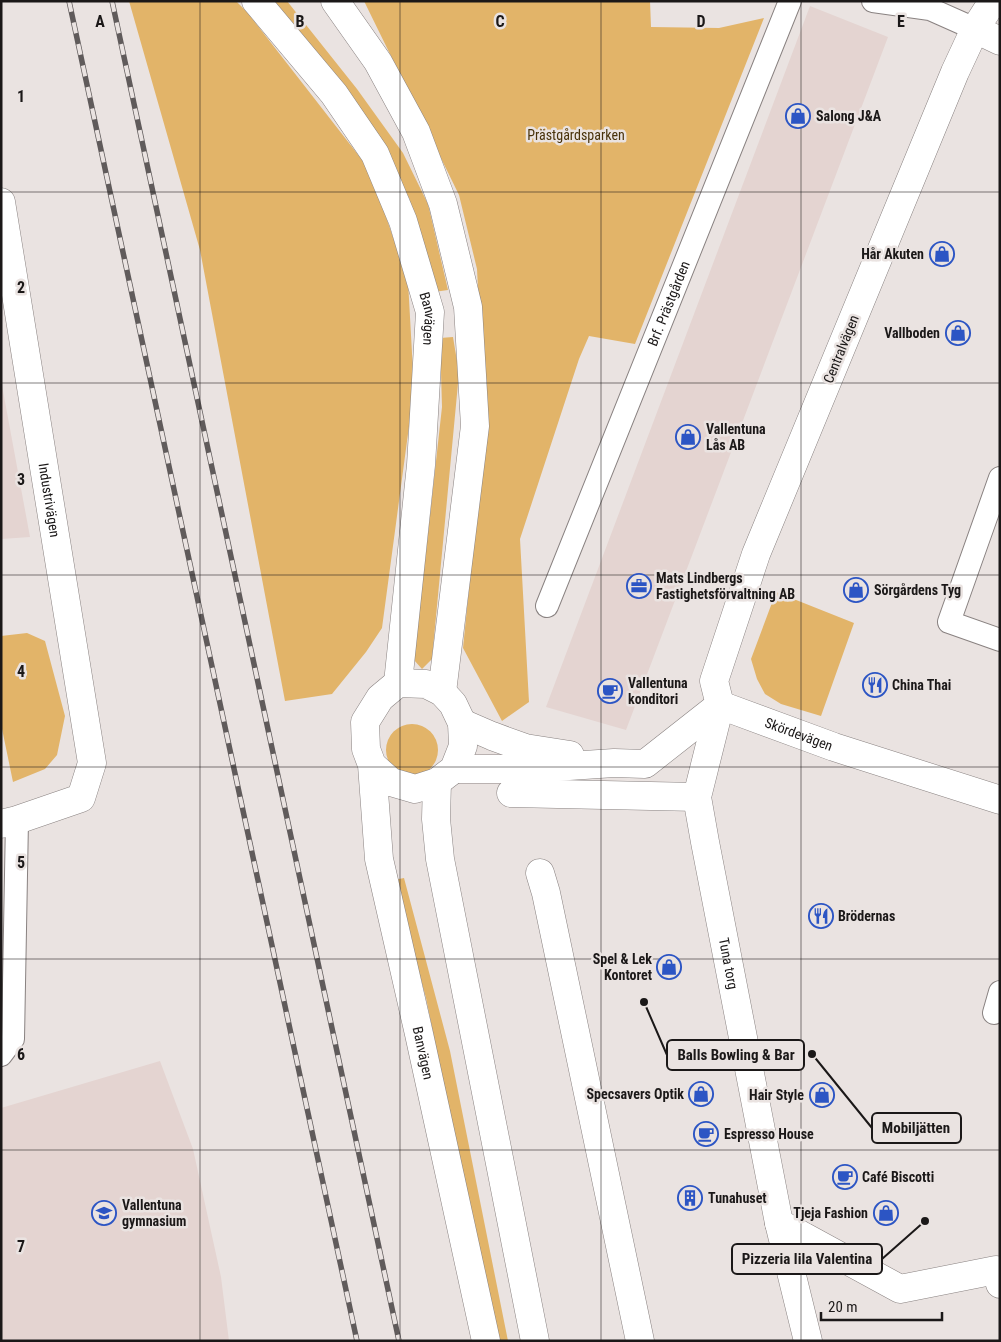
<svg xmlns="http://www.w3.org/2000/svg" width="1001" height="1342" font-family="'Roboto Condensed',sans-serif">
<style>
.built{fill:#e4d4d1}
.green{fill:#e2b469}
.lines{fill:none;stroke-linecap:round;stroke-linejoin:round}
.lane-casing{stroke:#898281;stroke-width:24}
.street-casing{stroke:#898281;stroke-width:29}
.secondary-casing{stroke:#898281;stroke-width:29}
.lane{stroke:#fff;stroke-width:22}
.street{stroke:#fff;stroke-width:28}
.secondary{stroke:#fff;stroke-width:28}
.rail-casing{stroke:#605b5b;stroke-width:5.5}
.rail{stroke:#eae3e1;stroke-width:4;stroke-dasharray:11;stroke-linecap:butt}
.grid{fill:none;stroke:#1b1818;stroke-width:1;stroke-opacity:0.55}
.labels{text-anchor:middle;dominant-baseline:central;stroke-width:5;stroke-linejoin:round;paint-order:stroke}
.poi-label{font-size:14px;font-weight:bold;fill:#1b1818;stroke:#eae3e1;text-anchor:start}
.park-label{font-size:14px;fill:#48320a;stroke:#eae3e1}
.street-label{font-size:14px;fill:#1b1818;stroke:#eae3e1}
.grid-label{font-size:16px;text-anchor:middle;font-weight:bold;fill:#1b1818;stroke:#eae3e1;stroke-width:5;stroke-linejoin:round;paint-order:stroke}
.leader{fill:none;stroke:#1b1818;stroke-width:2}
.callout-dot{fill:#1b1818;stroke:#eae3e1;stroke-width:2}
.callout{fill:#eae3e1;stroke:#1b1818;stroke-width:2}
.callout-label{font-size:15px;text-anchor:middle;font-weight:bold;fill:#1b1818}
</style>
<rect width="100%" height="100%" fill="#eae3e1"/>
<path class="built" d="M 810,6 L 888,37 L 626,730 L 546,707 Z
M 1,380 L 30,537 L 1,539 Z
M 160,1061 L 193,1149 L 221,1277 L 229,1341 L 1,1341 L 1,1108 Z"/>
<path class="green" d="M 129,1 L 236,1 L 247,12 L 370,170 L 408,281 L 414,389 L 382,628 L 366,652 L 332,694 L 285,701 L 200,250 Z
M 269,1 L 287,1 L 357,89 L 403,153 L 428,204 L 448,290 L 434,292 L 409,198 L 367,125 Z
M 364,1 L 650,1 L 651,27 L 719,28 L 764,18 L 635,344 L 589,336 L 579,359 L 520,539 L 529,702 L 502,721 L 463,648 L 485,428 L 477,269 L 459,195 Z
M 453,337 L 459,373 L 432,659 L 422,669 L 414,660 L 442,407 L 440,338 Z
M 776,592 L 854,623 L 821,716 L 781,704 L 765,694 L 757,679 L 751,659 Z
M 27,633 L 45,641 L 65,716 L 57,755 L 45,769 L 13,782 L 1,724 L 1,636 Z
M386 750a26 26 0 1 1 52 0a26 26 0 1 1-52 0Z
M 404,878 L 450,1051 L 508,1341 L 496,1341 L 426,998 L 394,880 Z"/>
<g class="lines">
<defs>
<g id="lane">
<path d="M 873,1 L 930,9 L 975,29"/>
<path d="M 1000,478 L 949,622 L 1000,640"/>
<path id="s1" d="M 547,606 L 790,1"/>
<path d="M 994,1013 L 1000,992"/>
<path d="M 1,1055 L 13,1039 L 17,820"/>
</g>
<g id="street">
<path id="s2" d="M 993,1 L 975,29 L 955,72 L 756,554 L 714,681 L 720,705 L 697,797 L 705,842 L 779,1223 L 900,1289 L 996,1270 L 1000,1284"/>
<path d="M 975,29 L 1000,41"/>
<path id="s3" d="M 1,202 L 92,763 L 81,798 L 17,820 L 1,824"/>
<path id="s4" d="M 720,705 L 834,747 L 1000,800"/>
<path d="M 462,723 L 492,736 L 525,748 L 570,755"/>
<path d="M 454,769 L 524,769 L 614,763 L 645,764 L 720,705"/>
<path d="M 511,793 L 697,797"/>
<path d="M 540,873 L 546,893 L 640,1341"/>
<path d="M 779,1223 L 808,1341"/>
</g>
<g id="secondary">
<path id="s5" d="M 256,1 L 334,94 L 375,154 L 403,221 L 430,312 L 421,465 L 398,683"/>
<path d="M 335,1 L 378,62 L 416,132 L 443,204 L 468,307 L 475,426 L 442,692"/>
<path id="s6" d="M 372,765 L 391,782 L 415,789 L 437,782 L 454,769 L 463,746 L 462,723 L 453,704 L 442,692 L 426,684 L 398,683 L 380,698 L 365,722 L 366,749 L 372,765 L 379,859 L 419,1034 L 486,1341"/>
<path d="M 437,782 L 436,819 L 440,859 L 535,1341"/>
</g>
</defs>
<use href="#lane" class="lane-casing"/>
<use href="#street" class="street-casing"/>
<use href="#secondary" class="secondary-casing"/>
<use href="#lane" class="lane"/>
<use href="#street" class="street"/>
<use href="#secondary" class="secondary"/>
<defs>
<path id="rail" d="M 69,1 L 357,1341
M 112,1 L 399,1341"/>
</defs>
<use href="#rail" class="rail-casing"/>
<use href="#rail" class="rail"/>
</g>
<path class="grid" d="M 200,1 L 200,1341M 400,1 L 400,1341M 601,1 L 601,1341M 801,1 L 801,1341M 1,192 L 1000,192M 1,383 L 1000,383M 1,575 L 1000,575M 1,767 L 1000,767M 1,959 L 1000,959M 1,1150 L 1000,1150"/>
<defs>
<symbol id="shop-ring" viewBox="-11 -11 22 22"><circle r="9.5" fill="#eae3e1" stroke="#2c55c4" stroke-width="1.5"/><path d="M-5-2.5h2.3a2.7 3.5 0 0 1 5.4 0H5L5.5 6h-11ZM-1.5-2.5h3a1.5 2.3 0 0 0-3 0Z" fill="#2c55c4"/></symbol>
<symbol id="office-ring" viewBox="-11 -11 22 22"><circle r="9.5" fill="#eae3e1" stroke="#2c55c4" stroke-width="1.5"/><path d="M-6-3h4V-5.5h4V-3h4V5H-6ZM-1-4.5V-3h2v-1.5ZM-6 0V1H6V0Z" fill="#2c55c4"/></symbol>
<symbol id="restaurant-ring" viewBox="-11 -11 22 22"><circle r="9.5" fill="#eae3e1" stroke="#2c55c4" stroke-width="1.5"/><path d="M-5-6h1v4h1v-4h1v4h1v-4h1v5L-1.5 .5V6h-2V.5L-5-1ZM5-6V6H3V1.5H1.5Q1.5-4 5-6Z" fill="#2c55c4"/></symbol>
<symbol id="cafe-ring" viewBox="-11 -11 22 22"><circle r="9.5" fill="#eae3e1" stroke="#2c55c4" stroke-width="1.5"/><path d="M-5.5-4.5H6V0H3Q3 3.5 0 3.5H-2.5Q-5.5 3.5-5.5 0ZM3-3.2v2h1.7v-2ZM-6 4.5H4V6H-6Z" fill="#2c55c4"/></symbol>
<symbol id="building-ring" viewBox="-11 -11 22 22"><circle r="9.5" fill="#eae3e1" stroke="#2c55c4" stroke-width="1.5"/><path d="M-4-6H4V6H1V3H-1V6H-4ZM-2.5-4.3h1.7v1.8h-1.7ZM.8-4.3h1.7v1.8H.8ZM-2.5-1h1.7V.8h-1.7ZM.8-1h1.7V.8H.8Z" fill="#2c55c4"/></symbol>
<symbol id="school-ring" viewBox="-11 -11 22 22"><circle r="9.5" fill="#eae3e1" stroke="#2c55c4" stroke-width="1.5"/><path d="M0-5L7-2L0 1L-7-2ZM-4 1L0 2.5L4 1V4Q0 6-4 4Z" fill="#2c55c4"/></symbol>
</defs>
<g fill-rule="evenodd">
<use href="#shop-ring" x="784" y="102" width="28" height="28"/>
<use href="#shop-ring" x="928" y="240" width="28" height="28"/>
<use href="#shop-ring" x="944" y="319" width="28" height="28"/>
<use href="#shop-ring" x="674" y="423" width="28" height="28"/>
<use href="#office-ring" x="625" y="572" width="28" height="28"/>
<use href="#shop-ring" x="842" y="576" width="28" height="28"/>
<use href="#restaurant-ring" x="861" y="671" width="28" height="28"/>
<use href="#cafe-ring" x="596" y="677" width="28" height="28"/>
<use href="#restaurant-ring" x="807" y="902" width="28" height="28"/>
<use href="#shop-ring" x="655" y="953" width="28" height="28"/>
<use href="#shop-ring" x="687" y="1080" width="28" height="28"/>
<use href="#shop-ring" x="808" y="1081" width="28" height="28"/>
<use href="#cafe-ring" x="692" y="1120" width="28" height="28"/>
<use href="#cafe-ring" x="831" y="1163" width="28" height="28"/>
<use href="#building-ring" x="676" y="1184" width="28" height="28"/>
<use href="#school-ring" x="90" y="1199" width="28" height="28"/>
<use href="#shop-ring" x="872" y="1199" width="28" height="28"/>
</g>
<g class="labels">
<g class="poi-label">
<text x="816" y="116">Salong J&amp;A</text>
<text x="924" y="254" text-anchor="end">Hår Akuten</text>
<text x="940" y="333" text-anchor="end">Vallboden</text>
<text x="706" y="429">Vallentuna<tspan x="706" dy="16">Lås AB</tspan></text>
<text x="656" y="578">Mats Lindbergs<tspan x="656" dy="16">Fastighetsförvaltning AB</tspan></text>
<text x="874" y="590">Sörgårdens Tyg</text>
<text x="628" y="683">Vallentuna<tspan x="628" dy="16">konditori</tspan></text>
<text x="892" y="685">China Thai</text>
<text x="838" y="916">Brödernas</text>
<text x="652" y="959" text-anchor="end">Spel &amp; Lek<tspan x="652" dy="16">Kontoret</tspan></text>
<text x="684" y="1094" text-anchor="end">Specsavers Optik</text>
<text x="804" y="1095" text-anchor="end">Hair Style</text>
<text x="724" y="1134">Espresso House</text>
<text x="862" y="1177">Café Biscotti</text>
<text x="708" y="1198">Tunahuset</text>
<text x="122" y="1205">Vallentuna<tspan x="122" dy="16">gymnasium</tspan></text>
<text x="868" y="1213" text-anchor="end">Tjeja Fashion</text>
</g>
<g class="park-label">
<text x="576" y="135">Prästgårdsparken</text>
</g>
<g class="street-label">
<text stroke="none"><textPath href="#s1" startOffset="326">Brf. Prästgården</textPath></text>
<text stroke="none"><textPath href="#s5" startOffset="368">Banvägen</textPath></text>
<text transform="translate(841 349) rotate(-68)">Centralvägen</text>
<text stroke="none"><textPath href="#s3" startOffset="302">Industrivägen</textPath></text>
<text stroke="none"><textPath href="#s4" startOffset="84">Skördevägen</textPath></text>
<text stroke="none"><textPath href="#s2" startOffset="1025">Tuna torg</textPath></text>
<text stroke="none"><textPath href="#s6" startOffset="615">Banvägen</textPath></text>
</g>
</g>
<g class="grid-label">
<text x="100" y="27">A</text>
<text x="300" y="27">B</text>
<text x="500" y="27">C</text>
<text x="701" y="27">D</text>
<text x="901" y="27">E</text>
<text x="21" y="102">1</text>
<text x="21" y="293">2</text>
<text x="21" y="485">3</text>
<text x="21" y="677">4</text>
<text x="21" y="868">5</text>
<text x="21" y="1060">6</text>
<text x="21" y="1252">7</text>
</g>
<path class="leader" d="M644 1002L667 1055M812 1054L872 1128M925 1221L882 1259"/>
<g class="callout-dot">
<circle cx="644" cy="1002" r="5"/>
<circle cx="812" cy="1054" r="5"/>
<circle cx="925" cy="1221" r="5"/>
</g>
<g class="callout">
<rect x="667" y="1040" width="137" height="30" rx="5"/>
<rect x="872" y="1113" width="89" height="30" rx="5"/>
<rect x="732" y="1244" width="150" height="30" rx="5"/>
</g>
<g class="callout-label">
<text x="736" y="1060">Balls Bowling &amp; Bar</text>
<text x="916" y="1133">Mobiljätten</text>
<text x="807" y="1264">Pizzeria lila Valentina</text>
</g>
<rect width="1001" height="1342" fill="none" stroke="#1b1818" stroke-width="5"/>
<path d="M821 1312v8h121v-8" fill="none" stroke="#1b1818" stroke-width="2.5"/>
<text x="828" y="1312" font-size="15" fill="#1b1818" stroke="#eae3e1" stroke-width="4" paint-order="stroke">20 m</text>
</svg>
